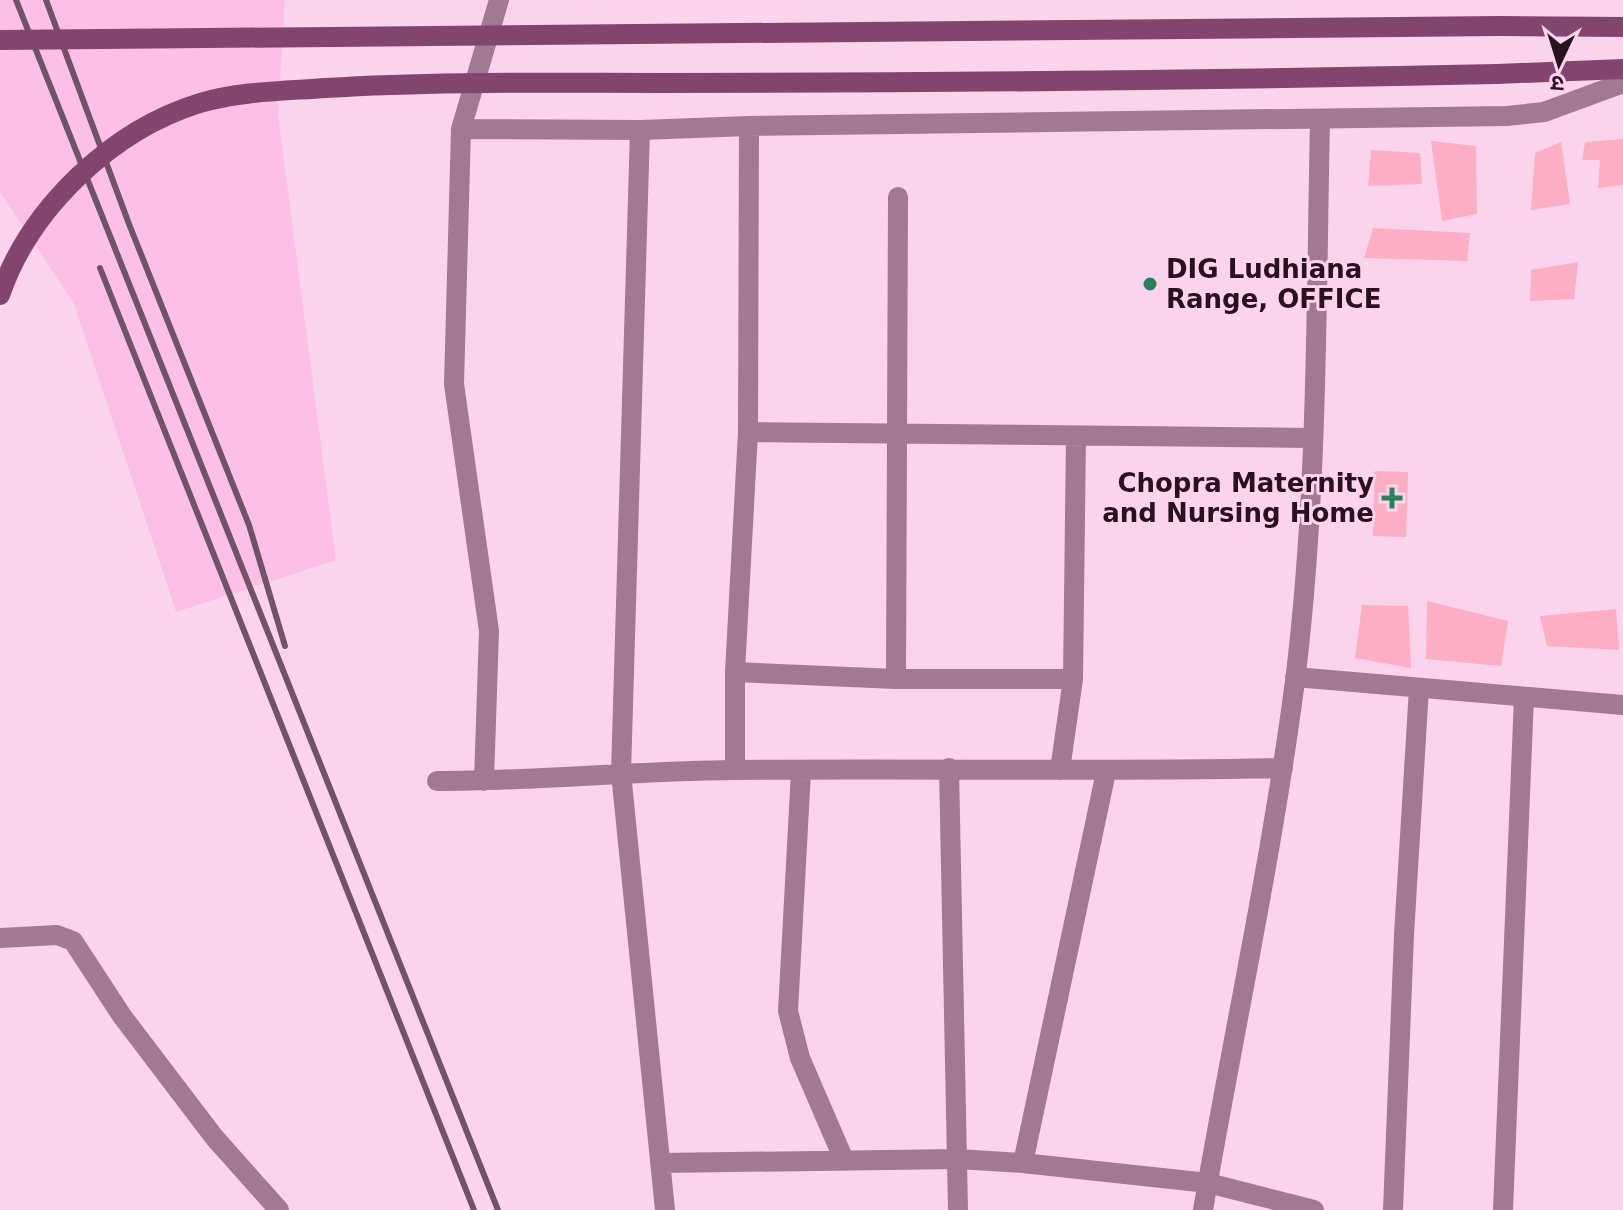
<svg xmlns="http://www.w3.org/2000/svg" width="1623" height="1210" font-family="'DejaVu Sans','Noto Sans Devanagari',sans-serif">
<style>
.built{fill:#fcc0e6}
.building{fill:#fdaec5}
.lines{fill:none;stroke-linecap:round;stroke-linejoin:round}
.street{stroke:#a37893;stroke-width:20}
.secondary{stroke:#81456e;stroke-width:20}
.rail{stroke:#705366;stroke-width:6}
.secondary-bridge{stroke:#81456e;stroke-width:20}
.poi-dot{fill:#24835b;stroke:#fcd3ed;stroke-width:3}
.labels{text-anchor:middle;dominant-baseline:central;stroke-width:6;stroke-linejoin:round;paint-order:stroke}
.poi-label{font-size:26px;font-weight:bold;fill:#291121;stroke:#fcd3ed;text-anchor:start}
</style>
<rect width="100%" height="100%" fill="#fcd3ed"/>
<path class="built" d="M 0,0 L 285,0 L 278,114 L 336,560 L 176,612 L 74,304 L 0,192 Z"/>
<path class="building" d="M 1623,139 L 1623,185 L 1598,188 L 1600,160 L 1582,160 L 1585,142 Z
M 1431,141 L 1476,146 L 1477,214 L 1442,221 Z
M 1561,142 L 1570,204 L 1531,210 L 1535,153 Z
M 1371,150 L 1420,153 L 1422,184 L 1368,186 Z
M 1373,228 L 1470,233 L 1467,261 L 1364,258 Z
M 1578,262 L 1574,299 L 1530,301 L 1531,270 Z
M 1375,471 L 1408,472 L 1406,537 L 1373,536 Z
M 1427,601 L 1508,621 L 1501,666 L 1426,659 Z
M 1362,605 L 1408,606 L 1411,668 L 1355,658 Z
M 1616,609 L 1619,650 L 1547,646 L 1540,616 Z"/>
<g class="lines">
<path class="street" d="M 461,129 L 640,130 L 749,126 L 1507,116 L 1544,112 L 1623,83
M 640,130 L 621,773 L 665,1210
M 748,432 L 1313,438
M 735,672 L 896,679 L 1073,679
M 1295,677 L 1623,705
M 896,679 L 898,197
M 949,768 L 958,1210
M 735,770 L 735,672 L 748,432 L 749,126
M 1060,770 L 1073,679 L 1076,436
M 801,772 L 788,1011 L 800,1058 L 844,1160
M 437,781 C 536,781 634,771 733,770 C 916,768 1099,772 1283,768
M 484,781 L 489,631 L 454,384 L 461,129 L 499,0
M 0,938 L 57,935 L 73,941 L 122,1016 L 214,1137 L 279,1210
M 660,1163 L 958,1159 L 1023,1163 L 1208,1183 L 1314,1210
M 1023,1163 L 1106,772
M 1203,1210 C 1233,1034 1272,858 1295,681 C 1318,496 1316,306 1320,120
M 1393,1210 L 1404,935 L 1419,688
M 1503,1210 L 1524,697"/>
<path class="secondary" d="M 1500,26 L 1623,27
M 1497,74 L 1623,69"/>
<path class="rail" d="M 16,0 L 498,1210
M 46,0 L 129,224 L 249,525 L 285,646
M 100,268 L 474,1210"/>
<path class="secondary-bridge" d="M 0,40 L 1500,26
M 0,295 C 30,208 112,130 200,103 C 240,91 285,91 326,88 C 438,81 549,83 661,83 C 940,83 1218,80 1497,74"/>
</g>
<g class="poi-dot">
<circle cx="1150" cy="284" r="8"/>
<path d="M1388 486h8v8h8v8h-8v8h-8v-8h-8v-8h8z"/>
</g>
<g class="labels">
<g class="poi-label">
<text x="1166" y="269">DIG Ludhiana<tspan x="1166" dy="30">Range, OFFICE</tspan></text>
<text x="1374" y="483" text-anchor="end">Chopra Maternity<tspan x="1374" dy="30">and Nursing Home</tspan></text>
</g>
</g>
<g transform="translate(1559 64) rotate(184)" stroke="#fcd3ed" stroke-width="6" paint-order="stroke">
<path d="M0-6L14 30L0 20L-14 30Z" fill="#291121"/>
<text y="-12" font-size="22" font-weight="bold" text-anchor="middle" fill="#291121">उ</text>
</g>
</svg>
